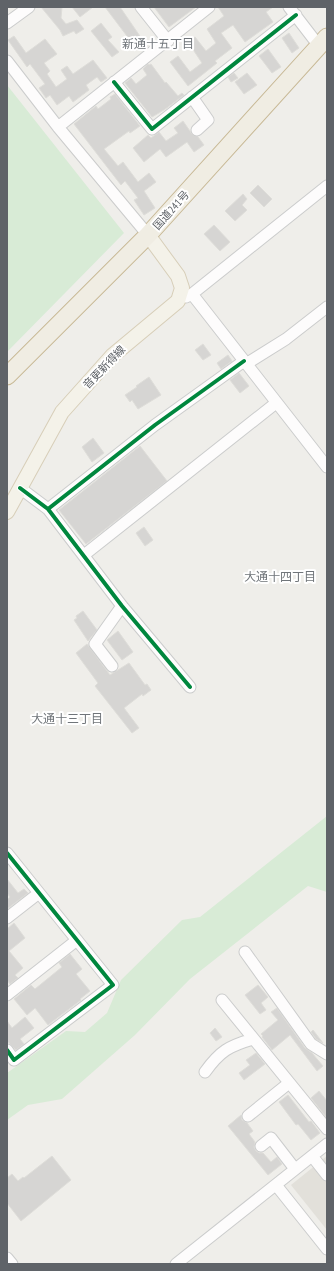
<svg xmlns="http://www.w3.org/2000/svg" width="334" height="1271" font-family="'PT Sans Narrow','Noto Sans JP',sans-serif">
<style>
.education{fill:#e2e0da}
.green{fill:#d8ebd6}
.building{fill:#d6d5d3;stroke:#deddd9}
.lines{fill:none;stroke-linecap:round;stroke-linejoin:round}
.minor-casing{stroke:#cbcccc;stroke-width:13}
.major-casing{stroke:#d7ceb8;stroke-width:16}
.highway-casing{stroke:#c8b996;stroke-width:19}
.minor{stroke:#fdfcfc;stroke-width:11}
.major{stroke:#f4f2e9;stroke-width:14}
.highway{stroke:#f0ede3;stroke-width:17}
.cycleway-casing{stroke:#fff;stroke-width:6}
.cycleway{stroke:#00873e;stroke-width:4}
.labels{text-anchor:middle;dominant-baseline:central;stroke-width:4;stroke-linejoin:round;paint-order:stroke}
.street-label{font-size:11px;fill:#5f6368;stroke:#fff}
.neighbourhood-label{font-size:12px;fill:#70757a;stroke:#fff}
</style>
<rect width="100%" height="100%" fill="#efeeea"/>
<path class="education" d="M 327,1156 L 327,1230 L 291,1185 Z"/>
<path class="green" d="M 7,85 L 124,233 L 7,352 Z
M 327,816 L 327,892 L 308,886 L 190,979 L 135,1035 L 62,1099 L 28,1105 L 7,1120 L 7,1073 L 66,1031 L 85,1032 L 107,1013 L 121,980 L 182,920 L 200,917 Z"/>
<path class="building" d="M 41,7 L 62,7 L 61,18 L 66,24 L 77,20 L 84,29 L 76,34 L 74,31 L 63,36 L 60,30 Z
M 72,7 L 93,7 L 80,17 Z
M 105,7 L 120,7 L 144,42 L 136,48 Z
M 154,7 L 196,7 L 169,27 Z
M 218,7 L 273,7 L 266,12 L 273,22 L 245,42 L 233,25 L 221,33 L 232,48 L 215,61 L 217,63 L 188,86 L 170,62 L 178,56 L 190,72 L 202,63 L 188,42 L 195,37 L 206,51 L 216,43 L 207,29 L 224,16 Z
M 101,23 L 112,37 L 108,40 L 119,52 L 112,57 L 91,31 Z
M 289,33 L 299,48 L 292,53 L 282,38 Z
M 14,36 L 26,53 L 45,39 L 57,54 L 44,63 L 50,71 L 47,74 L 56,87 L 67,79 L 61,70 L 67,66 L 73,74 L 93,60 L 107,78 L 101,82 L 97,77 L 86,85 L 89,90 L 73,102 L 69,96 L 57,105 L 50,95 L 46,98 L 39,88 L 45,84 L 30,64 L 27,67 L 8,40 Z
M 268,49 L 281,67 L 272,73 L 259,56 Z
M 148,64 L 149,65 L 151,64 L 165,83 L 166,82 L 178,96 L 182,93 L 184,95 L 164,110 L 152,117 L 125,83 L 131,78 L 136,84 L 147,75 L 143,69 Z
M 234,73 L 238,78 L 231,82 L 228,77 Z
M 247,73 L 257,85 L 244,94 L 235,82 Z
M 115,94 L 140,126 L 130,133 L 129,131 L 104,149 L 118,166 L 123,162 L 138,182 L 149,173 L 156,182 L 144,191 L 155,208 L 144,215 L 134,200 L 138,198 L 125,181 L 121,185 L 74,124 L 96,106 L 98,109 L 111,99 L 110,97 Z
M 183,121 L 192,134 L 198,137 L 204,145 L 194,152 L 187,142 L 166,157 L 160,149 L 144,162 L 133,148 L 148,135 L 151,138 L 159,132 L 166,141 L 178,133 L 174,128 Z
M 258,185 L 272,199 L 264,207 L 250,193 Z
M 243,194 L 247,199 L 242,205 L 247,210 L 235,221 L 225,211 Z
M 214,225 L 230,242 L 220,251 L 204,234 Z
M 203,344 L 211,355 L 203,360 L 195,350 Z
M 228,355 L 232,361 L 221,369 L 217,363 Z
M 239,373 L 249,386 L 240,393 L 230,380 Z
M 149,377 L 161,395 L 138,409 L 132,400 L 130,402 L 125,395 L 137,387 L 136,386 Z
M 93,438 L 104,453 L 92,462 L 82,447 Z
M 140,446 L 167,481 L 86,544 L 59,510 Z
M 144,527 L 153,540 L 145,546 L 136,533 Z
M 83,611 L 97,630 L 88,641 L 74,620 L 77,618 L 76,616 Z
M 118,631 L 133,652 L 122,660 L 107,640 Z
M 87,644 L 110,675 L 129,663 L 145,685 L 147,684 L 151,690 L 143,696 L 142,694 L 124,708 L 139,728 L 132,733 L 95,686 L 98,683 L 76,653 Z
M 7,879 L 18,893 L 24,889 L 28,893 L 7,909 L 7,900 L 10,897 L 7,893 Z
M 14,923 L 25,938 L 9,951 L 23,968 L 15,975 L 18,978 L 10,984 L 7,980 L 7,929 Z
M 70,954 L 82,969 L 76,974 L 90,991 L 80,999 L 81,1000 L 48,1025 L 35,1008 L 27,1015 L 14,999 L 31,985 L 35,989 L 62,967 L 59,963 Z
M 258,985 L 268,997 L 261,1003 L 266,1010 L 260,1014 L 245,995 Z
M 277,1008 L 305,1048 L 312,1053 L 323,1066 L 317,1071 L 290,1035 L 272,1050 L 262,1037 L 263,1036 L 261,1034 L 278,1020 L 271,1012 Z
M 25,1017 L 34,1028 L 20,1039 L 24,1044 L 16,1050 L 7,1041 L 7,1021 L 12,1028 Z
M 215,1028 L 222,1037 L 216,1041 L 210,1033 Z
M 313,1030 L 323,1043 L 316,1039 L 311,1032 Z
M 256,1053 L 265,1064 L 244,1080 L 239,1073 L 250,1065 L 246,1060 Z
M 319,1091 L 327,1101 L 327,1118 L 311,1098 Z
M 288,1095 L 309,1122 L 311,1121 L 320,1133 L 311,1140 L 298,1124 L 296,1125 L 279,1102 Z
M 241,1115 L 242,1120 L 247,1123 L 253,1131 L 249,1134 L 255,1142 L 254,1147 L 256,1151 L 259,1153 L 263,1153 L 271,1162 L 277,1157 L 282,1164 L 268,1175 L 228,1126 Z
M 52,1156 L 71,1180 L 21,1221 L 7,1203 L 7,1178 L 12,1174 L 18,1181 L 23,1177 L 24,1178 Z"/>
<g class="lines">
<defs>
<path id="minor" d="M 141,7 L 168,41
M 289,7 L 319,46
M 7,23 L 29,7
M 7,61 L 58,127 L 148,235
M 114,82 L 152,129 L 296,15
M 192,97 L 208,120 L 197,130
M 58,127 L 209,7
M 192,294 L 327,467
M 186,297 L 192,294 L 327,186
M 246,364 L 286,339 L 327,307
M 20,488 L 48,509 L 122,606 L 190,687
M 48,509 L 155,425 L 244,361
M 84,555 L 276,403
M 112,666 L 95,644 L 122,606
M 7,853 L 113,985 L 14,1060 L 7,1050
M 7,918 L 39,893
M 245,952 L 311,1044 L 327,1054
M 7,995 L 77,940
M 222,1000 L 327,1129
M 205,1072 C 220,1051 229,1046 253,1039
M 248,1116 L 289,1083
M 261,1146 L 271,1138 L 295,1169
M 312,1156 L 327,1175
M 276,1185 L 327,1249
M 7,1258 L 12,1264
M 176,1264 L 327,1144"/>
<path id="major" d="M 7,512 L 62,412 L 112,356 L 178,301 L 182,288 L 178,276 L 148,235"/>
<path id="highway" d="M 7,376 L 148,235 L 327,37"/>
</defs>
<use href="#minor" class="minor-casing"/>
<use href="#major" class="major-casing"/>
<use href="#highway" class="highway-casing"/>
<use href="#minor" class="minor"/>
<use href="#major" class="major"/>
<use href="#highway" class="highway"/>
<defs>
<path id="cycleway" d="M 114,82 L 152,129 L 296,15
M 20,488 L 48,509 L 122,606 L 190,687
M 48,509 L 155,425 L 244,361
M 7,853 L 113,985 L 14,1060 L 7,1050"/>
</defs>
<use href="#cycleway" class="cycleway-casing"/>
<use href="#cycleway" class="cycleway"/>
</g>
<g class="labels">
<g class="street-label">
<text transform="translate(171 210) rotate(-48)">国道241号</text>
<text transform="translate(104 367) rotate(-46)">音更新得線</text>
</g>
<g class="neighbourhood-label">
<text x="158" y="43">新通十五丁目</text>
<text x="280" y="576">大通十四丁目</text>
<text x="67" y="718">大通十三丁目</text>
</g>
</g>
<rect width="334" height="1271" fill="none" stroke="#5f6368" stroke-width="16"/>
</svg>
